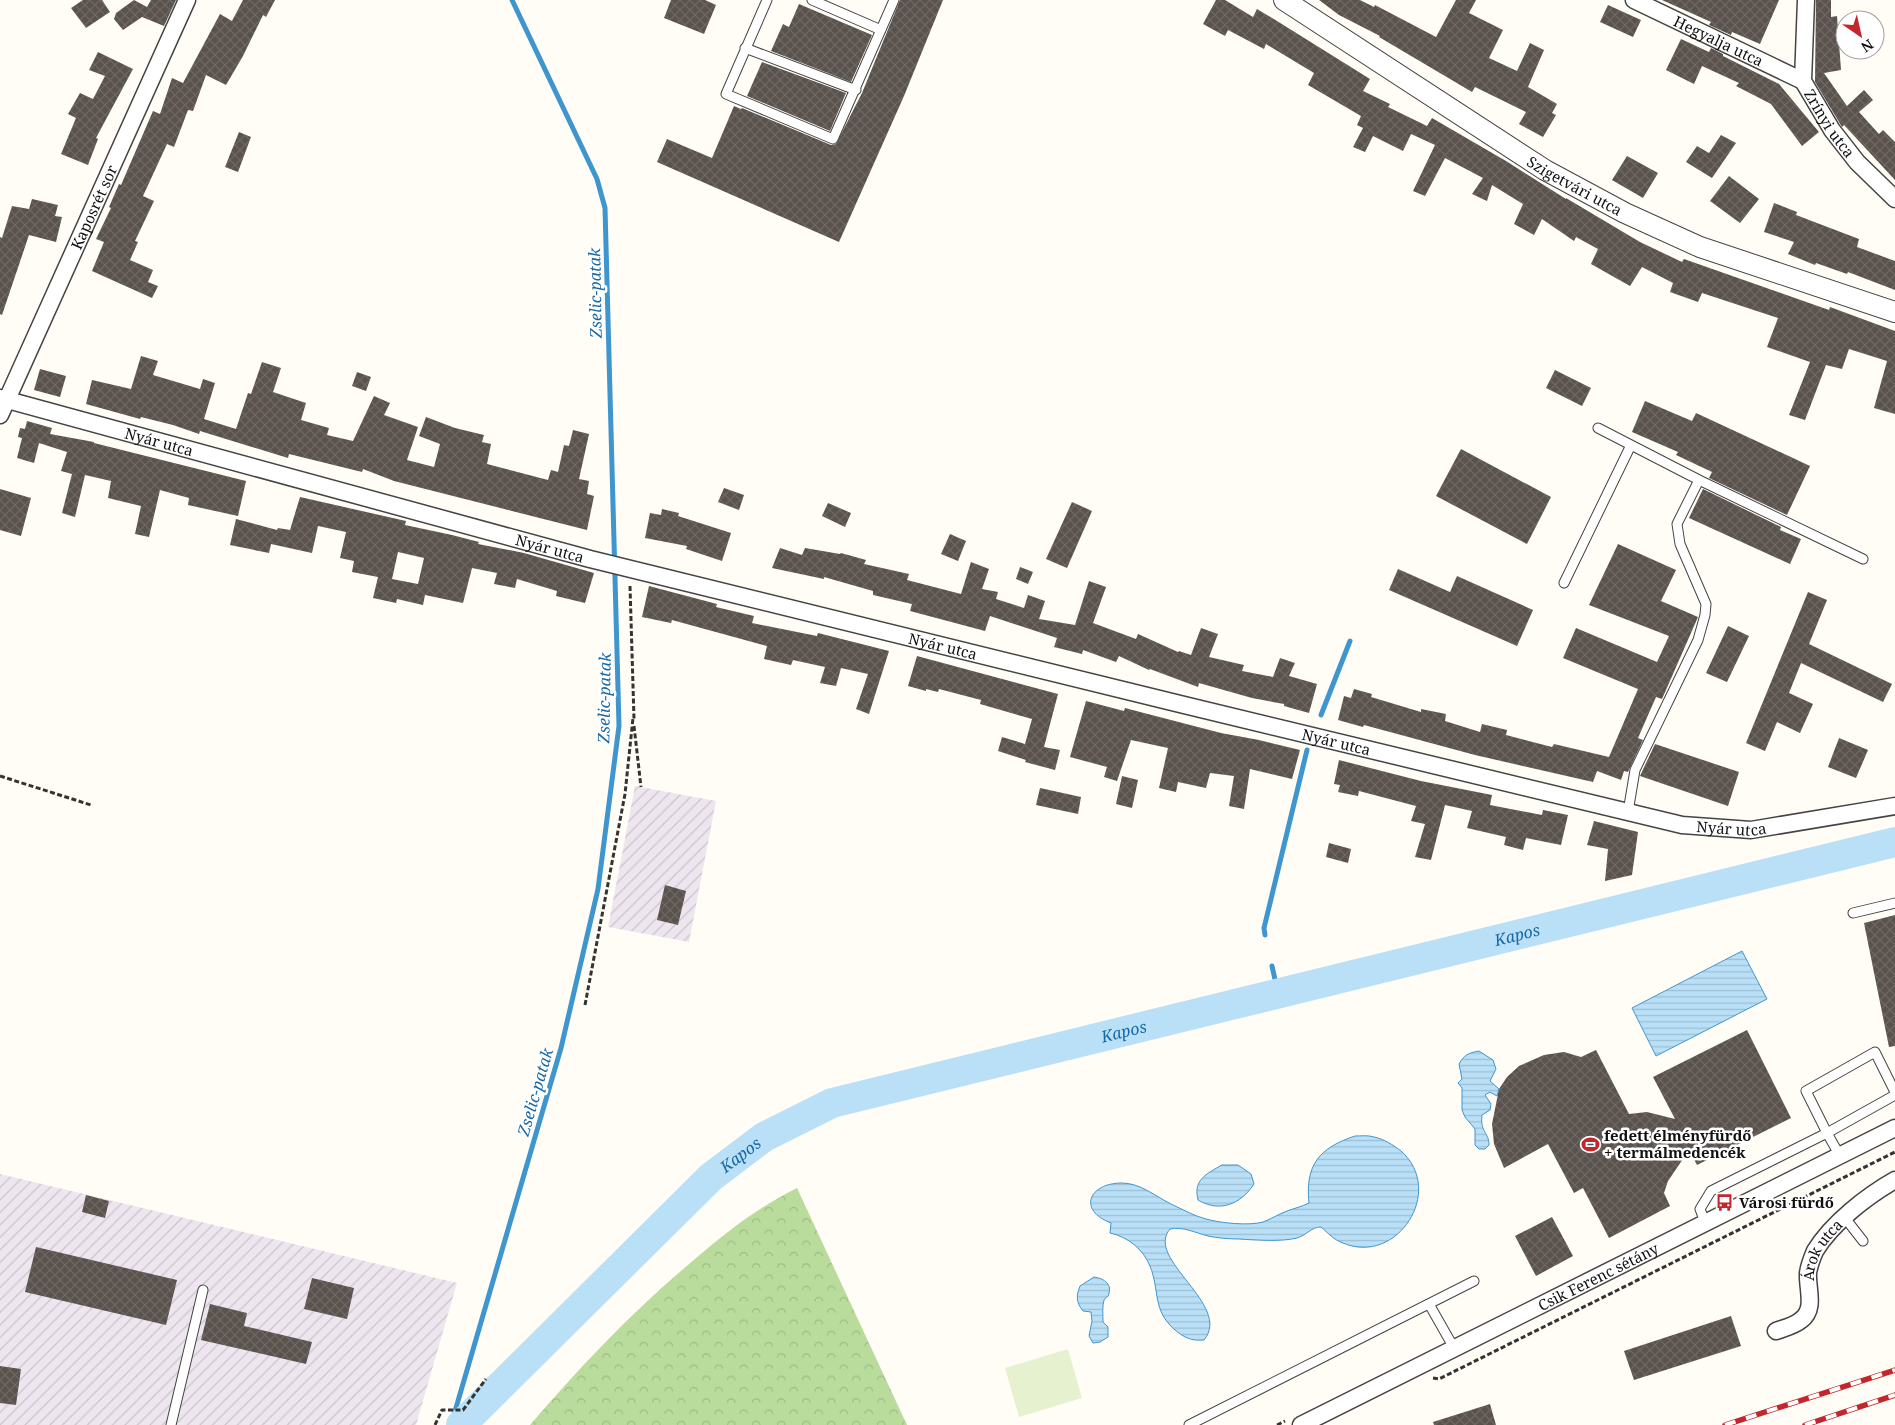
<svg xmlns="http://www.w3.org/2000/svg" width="1895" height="1425" font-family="'Noto Serif',serif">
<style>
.industrial{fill:url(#industrial-furrows)}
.forest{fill:url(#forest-crowns)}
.pitch{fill:#e6f2cf}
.water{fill:url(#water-rules);stroke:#3f96cf}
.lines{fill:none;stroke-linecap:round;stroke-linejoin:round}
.stream{stroke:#3f96cf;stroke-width:5}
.river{stroke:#b9e0f7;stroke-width:30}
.building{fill:url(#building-cross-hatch);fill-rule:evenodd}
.service-casing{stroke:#444;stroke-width:11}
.minor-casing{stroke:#444;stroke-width:19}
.tertiary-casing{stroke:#444;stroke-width:22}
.path{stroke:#333;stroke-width:3;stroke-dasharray:5 2.5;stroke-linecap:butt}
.service{stroke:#fff;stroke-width:9}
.minor{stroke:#fff;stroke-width:16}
.tertiary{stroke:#fff;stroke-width:20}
.rail-casing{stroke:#c4262e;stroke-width:5.5}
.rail{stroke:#fff;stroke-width:4;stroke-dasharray:11;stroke-linecap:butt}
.labels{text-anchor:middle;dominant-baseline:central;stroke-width:5;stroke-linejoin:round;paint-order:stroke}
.street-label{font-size:15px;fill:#111;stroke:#fff}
.poi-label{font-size:15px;font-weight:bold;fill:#111;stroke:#fff;text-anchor:start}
.water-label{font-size:16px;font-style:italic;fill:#1768a6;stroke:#fff}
</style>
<defs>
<pattern id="industrial-furrows" width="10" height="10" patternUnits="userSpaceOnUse" patternTransform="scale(1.25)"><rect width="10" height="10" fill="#eee6ef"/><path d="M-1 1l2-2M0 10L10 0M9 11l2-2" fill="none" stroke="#cbc4cc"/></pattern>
<pattern id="forest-crowns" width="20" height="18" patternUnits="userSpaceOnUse" patternTransform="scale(1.25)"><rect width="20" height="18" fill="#b9dc9c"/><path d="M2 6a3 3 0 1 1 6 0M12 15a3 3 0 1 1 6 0" fill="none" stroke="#9ebc85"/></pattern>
<pattern id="water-rules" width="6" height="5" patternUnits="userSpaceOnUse" patternTransform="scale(1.25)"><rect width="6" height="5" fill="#b9e0f7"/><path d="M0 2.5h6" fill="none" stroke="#9ebfd3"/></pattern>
<pattern id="building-cross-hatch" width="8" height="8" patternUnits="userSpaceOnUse" patternTransform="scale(1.25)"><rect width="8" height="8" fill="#5a524d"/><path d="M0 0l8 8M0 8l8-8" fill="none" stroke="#6d6662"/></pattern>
</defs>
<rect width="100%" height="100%" fill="#fffdf5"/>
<path class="industrial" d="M 635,786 L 716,801 L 689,942 L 608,927 Z
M 0,1174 L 457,1283 L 416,1425 L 0,1425 Z"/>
<path class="forest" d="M 797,1188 L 907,1425 L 530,1425 C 579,1368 631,1313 688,1265 C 724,1234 755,1209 797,1188 Z"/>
<path class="pitch" d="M 1068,1349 L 1082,1398 L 1019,1417 L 1005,1368 Z"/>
<path class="water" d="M 1742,951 L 1767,999 L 1656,1056 L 1632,1008 Z
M 1479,1051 L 1493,1060 L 1496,1069 L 1490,1081 L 1499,1089 L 1497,1096 L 1490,1092 L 1485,1095 L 1491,1104 L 1490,1110 L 1482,1115 C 1480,1133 1489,1132 1489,1145 L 1485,1149 L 1479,1149 L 1475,1145 L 1475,1129 L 1465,1117 L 1462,1110 L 1462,1088 L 1458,1083 L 1462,1079 L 1459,1064 C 1464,1055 1468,1053 1479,1051 Z
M 1355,1136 C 1361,1136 1368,1135 1374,1137 C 1384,1139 1393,1145 1401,1151 C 1446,1191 1397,1266 1343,1243 C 1334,1240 1328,1233 1321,1227 C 1311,1227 1307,1235 1297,1238 C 1281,1242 1256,1240 1239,1239 C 1229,1239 1217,1238 1208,1236 C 1196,1233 1182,1226 1170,1229 C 1144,1259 1233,1305 1204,1340 C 1191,1341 1185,1338 1175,1330 C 1152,1310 1160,1291 1150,1266 C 1143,1249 1128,1237 1110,1233 L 1111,1223 C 1077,1210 1089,1183 1122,1183 C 1140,1183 1155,1196 1171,1204 C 1182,1209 1194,1216 1206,1219 C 1220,1223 1249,1226 1263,1222 C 1271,1219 1279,1214 1287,1211 C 1295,1208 1301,1207 1309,1203 C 1305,1165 1319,1148 1355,1136 Z
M 1222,1165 L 1238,1165 L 1251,1174 L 1254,1184 C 1241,1204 1220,1213 1198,1200 C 1193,1180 1206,1174 1222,1165 Z
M 1094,1277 C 1102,1278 1112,1283 1109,1293 C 1108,1299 1107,1295 1104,1300 C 1102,1306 1103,1315 1103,1322 L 1108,1327 L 1108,1337 L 1100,1342 L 1093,1343 L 1089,1336 L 1092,1321 L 1091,1312 L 1083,1311 C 1076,1302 1076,1296 1080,1286 Z"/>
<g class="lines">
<path class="stream" d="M 1321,715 L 1350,641
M 1265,935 L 1264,928 L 1307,750
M 1272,966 L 1278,993
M 451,1425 L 561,1048 L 598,889 L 619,726 L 605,208 L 597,179 L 512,0"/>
<path class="river" id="s1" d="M 461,1425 L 711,1177 L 764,1137 L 832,1103 L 1895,842"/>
</g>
<path class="building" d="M 83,0 L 102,0 L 110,12 L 86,28 L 71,8 Z
M 134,0 L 147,7 L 151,0 L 176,0 L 164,26 L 142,17 L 123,30 L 114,19 L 116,13 Z
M 243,0 L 275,0 L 266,17 L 263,15 L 243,56 L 226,85 L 206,75 L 193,111 L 188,110 L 174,147 L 167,144 L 143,196 L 154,201 L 135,241 L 138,242 L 130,260 L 153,270 L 148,282 L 158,286 L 152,298 L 92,271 L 104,242 L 96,239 L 111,208 L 109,207 L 119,184 L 121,185 L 153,111 L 160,114 L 172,78 L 183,83 L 220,14 L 232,21 Z
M 671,0 L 705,0 L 716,5 L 704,34 L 664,18 Z
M 900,0 L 943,0 L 904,96 L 839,242 L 657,162 L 667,139 L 712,158 L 734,106 L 741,109 L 742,108 L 831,145 L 836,144 L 862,93 Z
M 1216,0 L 1225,0 L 1253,17 L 1257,9 L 1277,21 L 1370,79 L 1363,91 L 1390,104 L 1388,107 L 1427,126 L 1432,118 L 1506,161 L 1566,199 L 1566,198 L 1640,242 L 1682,262 L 1684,259 L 1829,310 L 1830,307 L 1895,331 L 1895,414 L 1874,408 L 1887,361 L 1849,349 L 1842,369 L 1826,365 L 1805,420 L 1789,415 L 1810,362 L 1767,347 L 1778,318 L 1702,293 L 1698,302 L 1670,292 L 1673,283 L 1642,267 L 1630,286 L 1591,264 L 1598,249 L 1576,237 L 1574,241 L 1542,219 L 1534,235 L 1514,224 L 1523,204 L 1492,185 L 1487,201 L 1472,194 L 1483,178 L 1445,158 L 1425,196 L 1413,191 L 1435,145 L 1411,134 L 1403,151 L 1373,136 L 1365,152 L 1353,147 L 1363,128 L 1357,125 L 1361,116 L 1308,85 L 1314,73 L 1266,44 L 1264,49 L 1228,30 L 1225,36 L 1203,24 Z
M 1319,0 L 1360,0 L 1374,7 L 1375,5 L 1436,37 L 1456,0 L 1476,0 L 1469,13 L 1503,30 L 1489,58 L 1517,71 L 1530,43 L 1544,50 L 1528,87 L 1557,104 L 1552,113 L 1556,115 L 1543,137 L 1519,124 L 1526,112 L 1475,87 L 1472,92 L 1379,37 L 1380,36 L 1339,15 Z
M 1662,0 L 1779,0 L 1760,44 L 1732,32 L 1731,35 L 1709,25 L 1711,22 Z
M 1816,0 L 1831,0 L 1831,17 L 1837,16 L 1841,70 L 1824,73 L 1847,106 L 1864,90 L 1873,100 L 1859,112 L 1879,134 L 1883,130 L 1895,142 L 1895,180 L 1844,125 L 1842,127 L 1815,82 Z
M 799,4 L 872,35 L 851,82 L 771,51 L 783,24 L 789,27 Z
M 1608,5 L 1641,20 L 1633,37 L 1600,22 Z
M 1681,39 L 1709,52 L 1711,48 L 1723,54 L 1723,56 L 1779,84 L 1819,132 L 1802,146 L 1771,104 L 1736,86 L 1739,83 L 1702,66 L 1694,84 L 1666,70 Z
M 98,52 L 133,69 L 96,138 L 98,139 L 88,165 L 61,154 L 76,118 L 68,114 L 80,93 L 93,99 L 105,76 L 89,70 Z
M 762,62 L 846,93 L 830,131 L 747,96 Z
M 239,132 L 251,137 L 238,172 L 225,167 Z
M 1721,135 L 1736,143 L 1712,178 L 1686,162 L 1697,146 L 1709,153 Z
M 1627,156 L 1658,173 L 1643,198 L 1612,180 Z
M 1729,176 L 1759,199 L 1740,223 L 1710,201 Z
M 32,199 L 58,205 L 55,216 L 62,217 L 56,242 L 29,235 L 2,315 L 0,314 L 0,237 L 2,238 L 12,206 L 29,209 Z
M 1774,203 L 1797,212 L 1796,215 L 1859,239 L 1857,247 L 1895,261 L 1895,290 L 1848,272 L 1847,274 L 1816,263 L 1815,265 L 1788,254 L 1794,242 L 1764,232 Z
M 141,356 L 158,361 L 153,375 L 200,389 L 203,379 L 215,383 L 204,419 L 236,429 L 248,393 L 251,394 L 262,362 L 281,368 L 273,392 L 306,403 L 301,420 L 329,428 L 327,435 L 353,441 L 374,396 L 390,403 L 384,415 L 418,427 L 407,460 L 434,467 L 440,444 L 419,436 L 426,417 L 455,428 L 484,435 L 482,442 L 491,444 L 487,464 L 548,480 L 551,470 L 558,472 L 564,445 L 569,446 L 573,430 L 589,434 L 579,479 L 589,481 L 587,494 L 594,496 L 587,530 L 394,481 L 363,469 L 362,472 L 289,454 L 288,458 L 200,431 L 199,434 L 173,425 L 141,417 L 140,419 L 86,404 L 92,380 L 131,389 Z
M 40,369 L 66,376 L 60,397 L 34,390 Z
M 1555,370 L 1591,388 L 1582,406 L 1546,388 Z
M 357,372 L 371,377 L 366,391 L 352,386 Z
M 1645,401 L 1692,421 L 1696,413 L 1810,466 L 1787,515 L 1709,478 L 1712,472 L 1676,455 L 1678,452 L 1632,432 Z
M 27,421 L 52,428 L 50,434 L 94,442 L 94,443 L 246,481 L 238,516 L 188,505 L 189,498 L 160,490 L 149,537 L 135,534 L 141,506 L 108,498 L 111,481 L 85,475 L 75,517 L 62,513 L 72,474 L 61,471 L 67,452 L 39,443 L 34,463 L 17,458 L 22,438 L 18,437 L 20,428 L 25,429 Z
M 1461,449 L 1551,497 L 1527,544 L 1436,496 Z
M 724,488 L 744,495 L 739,510 L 718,502 Z
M 0,489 L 31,498 L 21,536 L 0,530 Z
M 1703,489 L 1781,527 L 1780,530 L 1801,539 L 1790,564 L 1689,518 Z
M 300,497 L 406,521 L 405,525 L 452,535 L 479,542 L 478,544 L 524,553 L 594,573 L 585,603 L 556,596 L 557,591 L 517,579 L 515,588 L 494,584 L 497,573 L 472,568 L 463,603 L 425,595 L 423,605 L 397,599 L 396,603 L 373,598 L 378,577 L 352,572 L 354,561 L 340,558 L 346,532 L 318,526 L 312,553 L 271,544 L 269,553 L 230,545 L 236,519 L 277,530 L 278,528 L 290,530 ZM 398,552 L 424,558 L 418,584 L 392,579 Z
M 1072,502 L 1092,511 L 1067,568 L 1046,559 Z
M 828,503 L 851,513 L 845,527 L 822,516 Z
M 662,509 L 679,513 L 678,516 L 731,533 L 722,561 L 686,549 L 687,546 L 645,538 L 650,513 L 661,515 Z
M 950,534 L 966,541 L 958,561 L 941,554 Z
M 1618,544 L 1676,570 L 1661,601 L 1698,617 L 1662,699 L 1656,697 L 1638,738 L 1643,740 L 1628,772 L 1624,771 L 1621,780 L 1597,771 L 1593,782 L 1475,755 L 1364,725 L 1363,727 L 1338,720 L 1344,696 L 1351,698 L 1354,689 L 1372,694 L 1371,697 L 1421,712 L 1421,709 L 1446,714 L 1445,721 L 1480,732 L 1482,724 L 1507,730 L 1506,735 L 1552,747 L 1554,744 L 1609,757 L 1638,689 L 1563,658 L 1576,628 L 1657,662 L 1669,636 L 1589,605 Z
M 780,548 L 802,555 L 805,548 L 840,554 L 841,553 L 866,560 L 864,564 L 909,574 L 907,580 L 961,594 L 971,562 L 989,569 L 982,589 L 998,592 L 996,599 L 1024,608 L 1028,595 L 1045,601 L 1039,619 L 1075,625 L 1089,581 L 1106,587 L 1093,623 L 1136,639 L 1138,634 L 1178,652 L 1179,651 L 1191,655 L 1201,628 L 1218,634 L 1209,657 L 1244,665 L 1242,671 L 1273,677 L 1280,658 L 1295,663 L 1289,676 L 1317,684 L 1309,713 L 1284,706 L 1284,704 L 1252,698 L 1199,683 L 1198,687 L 1150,669 L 1149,670 L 1119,656 L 1116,662 L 1083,650 L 1082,654 L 1054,647 L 1057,638 L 990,616 L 985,631 L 910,611 L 912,604 L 873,595 L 873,591 L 824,577 L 824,579 L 772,568 Z
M 1020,567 L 1033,572 L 1028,584 L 1016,579 Z
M 1398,569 L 1450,592 L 1457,576 L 1533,610 L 1517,646 L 1389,590 Z
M 649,586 L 717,604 L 716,607 L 754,616 L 752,623 L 817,636 L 818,633 L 889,651 L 869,714 L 856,709 L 868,674 L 841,668 L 836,686 L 820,683 L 825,667 L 793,660 L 791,665 L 764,659 L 767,646 L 672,620 L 671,623 L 642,617 Z
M 1808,592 L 1827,600 L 1809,644 L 1892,684 L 1883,702 L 1801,663 L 1789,693 L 1813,704 L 1800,733 L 1777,722 L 1765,751 L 1746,743 Z
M 1728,626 L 1749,636 L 1727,682 L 1706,673 Z
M 917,656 L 1058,694 L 1044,747 L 1060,750 L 1055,770 L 1025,762 L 1026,760 L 998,751 L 1002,737 L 1025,744 L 1032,719 L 980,704 L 981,700 L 939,689 L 938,692 L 926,689 L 926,691 L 908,686 Z
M 1086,701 L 1124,711 L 1125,708 L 1144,713 L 1221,733 L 1259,740 L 1300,750 L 1292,779 L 1250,769 L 1244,809 L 1229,806 L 1234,776 L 1210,773 L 1206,788 L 1178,782 L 1176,792 L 1159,788 L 1168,748 L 1131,740 L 1117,781 L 1104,777 L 1107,767 L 1070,757 Z
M 1839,738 L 1868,750 L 1856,778 L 1828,767 Z
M 1655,744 L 1739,772 L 1728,806 L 1640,776 Z
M 1339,760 L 1421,781 L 1492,795 L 1490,805 L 1542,815 L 1543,810 L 1568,815 L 1561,845 L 1526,838 L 1523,850 L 1504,845 L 1506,837 L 1467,828 L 1472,811 L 1445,805 L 1431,860 L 1415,857 L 1425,824 L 1411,821 L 1416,806 L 1359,791 L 1358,796 L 1338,792 L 1340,785 L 1334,784 Z
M 1122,776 L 1138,780 L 1132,808 L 1116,804 Z
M 1040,788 L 1081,797 L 1078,814 L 1036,805 Z
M 1594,821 L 1638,832 L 1632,875 L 1605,881 L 1608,849 L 1587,845 Z
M 1329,843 L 1351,849 L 1348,863 L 1326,857 Z
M 665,885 L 686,891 L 678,925 L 657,920 Z
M 1895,915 L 1895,1046 L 1889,1047 L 1864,923 Z
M 1747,1030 L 1791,1118 L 1697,1165 L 1689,1150 L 1668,1181 L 1664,1193 L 1670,1206 L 1609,1238 L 1583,1188 L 1574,1193 L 1548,1144 L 1504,1168 L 1494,1144 L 1492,1124 L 1499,1089 L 1507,1077 L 1519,1066 L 1544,1055 L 1564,1052 L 1581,1057 L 1596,1050 L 1629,1114 L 1647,1112 L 1675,1119 L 1653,1077 Z
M 86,1195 L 109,1201 L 105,1218 L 82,1212 Z
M 1552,1217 L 1573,1256 L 1536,1276 L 1515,1236 Z
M 36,1247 L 177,1280 L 166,1325 L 25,1292 Z
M 312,1278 L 354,1288 L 347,1319 L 304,1309 Z
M 210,1304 L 247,1313 L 244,1326 L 312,1342 L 306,1364 L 201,1340 Z
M 1731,1316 L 1741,1346 L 1634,1380 L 1624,1351 Z
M 0,1366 L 21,1369 L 16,1405 L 0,1403 Z
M 1490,1404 L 1496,1425 L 1434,1425 L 1433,1422 Z"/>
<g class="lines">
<defs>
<path id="service" d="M 767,0 L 726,94 L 833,139 L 894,0
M 812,0 L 881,30
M 745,48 L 856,90
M 1598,428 L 1699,480
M 1564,583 L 1631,445
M 1628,812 L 1635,770 L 1698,640 L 1705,615 L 1706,604 L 1680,544 L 1677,524 L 1699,480 L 1863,559
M 1853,913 L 1895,903
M 1895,1092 L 1875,1052 L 1806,1091 L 1827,1133 L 1895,1095
M 1845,1218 L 1863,1241
M 1705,1222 L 1700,1209 L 1711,1191 L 1827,1133 L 1840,1156
M 1429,1304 L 1454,1348
M 171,1425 L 203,1290
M 1189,1425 L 1474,1281"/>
<g id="minor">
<path id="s2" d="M 1634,0 L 1803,81"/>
<path id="s3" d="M 1806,0 L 1803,81 L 1832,130 L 1857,162 L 1895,199"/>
<path id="s4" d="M 0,398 L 590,559 L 1180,704 L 1682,825 L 1751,830 L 1895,806"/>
<path id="s5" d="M 0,415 L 187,0"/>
<path id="s6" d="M 1776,1331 C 1784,1328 1794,1326 1801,1320 C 1816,1309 1807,1289 1808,1273 C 1809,1266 1812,1258 1815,1251 C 1832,1223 1867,1196 1895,1180"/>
<path id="s7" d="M 1301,1425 L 1895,1128"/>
</g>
<g id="tertiary">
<path id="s8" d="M 1284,0 L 1545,170 L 1625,213 L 1700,247 L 1895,312"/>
</g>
</defs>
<use href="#service" class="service-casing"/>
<use href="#minor" class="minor-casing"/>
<use href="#tertiary" class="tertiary-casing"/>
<path class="path" d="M 630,586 L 634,719
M 634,726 L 641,787
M 0,776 L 91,805
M 585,1005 L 625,794 L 633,718
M 1433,1378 L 1439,1379 L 1895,1152
M 435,1425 L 442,1410 L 463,1410 L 486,1379
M 1277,1425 L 1285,1421"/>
<use href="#service" class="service"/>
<use href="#minor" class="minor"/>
<use href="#tertiary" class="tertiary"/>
<defs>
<path id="rail" d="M 1725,1425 L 1895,1370
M 1805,1425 L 1895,1395"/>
</defs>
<use href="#rail" class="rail-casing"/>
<use href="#rail" class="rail"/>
</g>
<defs>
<symbol id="stadium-bare" viewBox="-9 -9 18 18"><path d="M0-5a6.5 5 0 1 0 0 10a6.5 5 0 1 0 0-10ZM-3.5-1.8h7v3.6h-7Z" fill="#c4262e" stroke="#fff" stroke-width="2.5" paint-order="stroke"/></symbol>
<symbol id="bus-bare" viewBox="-9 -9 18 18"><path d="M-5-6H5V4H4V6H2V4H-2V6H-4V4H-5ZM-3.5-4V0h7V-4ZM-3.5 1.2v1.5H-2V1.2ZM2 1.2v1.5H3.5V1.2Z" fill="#c4262e" stroke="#fff" stroke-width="2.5" paint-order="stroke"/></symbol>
</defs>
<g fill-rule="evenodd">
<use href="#stadium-bare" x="1578" y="1132" width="25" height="25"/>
<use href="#bus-bare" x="1712" y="1190" width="25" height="25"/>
</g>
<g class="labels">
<g class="street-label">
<text stroke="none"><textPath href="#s2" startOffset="94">Hegyalja utca</textPath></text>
<text stroke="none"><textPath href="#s3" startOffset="131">Zrínyi utca</textPath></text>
<text stroke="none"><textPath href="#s8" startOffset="345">Szigetvári utca</textPath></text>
<text stroke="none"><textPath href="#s5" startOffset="228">Kaposrét sor</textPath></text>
<text stroke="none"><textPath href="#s4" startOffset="165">Nyár utca</textPath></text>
<text stroke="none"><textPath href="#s4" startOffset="570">Nyár utca</textPath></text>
<text stroke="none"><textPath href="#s4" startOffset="975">Nyár utca</textPath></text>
<text stroke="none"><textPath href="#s4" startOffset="1380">Nyár utca</textPath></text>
<text stroke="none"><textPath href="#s4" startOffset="1785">Nyár utca</textPath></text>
<text stroke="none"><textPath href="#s6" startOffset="104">Árok utca</textPath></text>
<text stroke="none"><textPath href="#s7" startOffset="332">Csik Ferenc sétány</textPath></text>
</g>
<g class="poi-label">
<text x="1604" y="1135">fedett élményfürdő<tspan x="1604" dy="17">+ termálmedencék</tspan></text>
<text x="1739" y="1202">Városi fürdő</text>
</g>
<g class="water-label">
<text transform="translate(595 293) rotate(-91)">Zselic-patak</text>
<text transform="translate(604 698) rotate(-89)">Zselic-patak</text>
<text stroke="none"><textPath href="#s1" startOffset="1200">Kapos</textPath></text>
<text stroke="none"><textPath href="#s1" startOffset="795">Kapos</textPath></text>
<text transform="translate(535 1092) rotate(-74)">Zselic-patak</text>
<text stroke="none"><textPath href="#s1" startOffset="389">Kapos</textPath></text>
</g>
</g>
<g transform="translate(1860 35) rotate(146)"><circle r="24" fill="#ffffff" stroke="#a0a0a0"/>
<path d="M0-4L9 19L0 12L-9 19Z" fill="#c4262e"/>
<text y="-8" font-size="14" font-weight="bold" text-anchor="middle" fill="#111111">N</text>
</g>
</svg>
